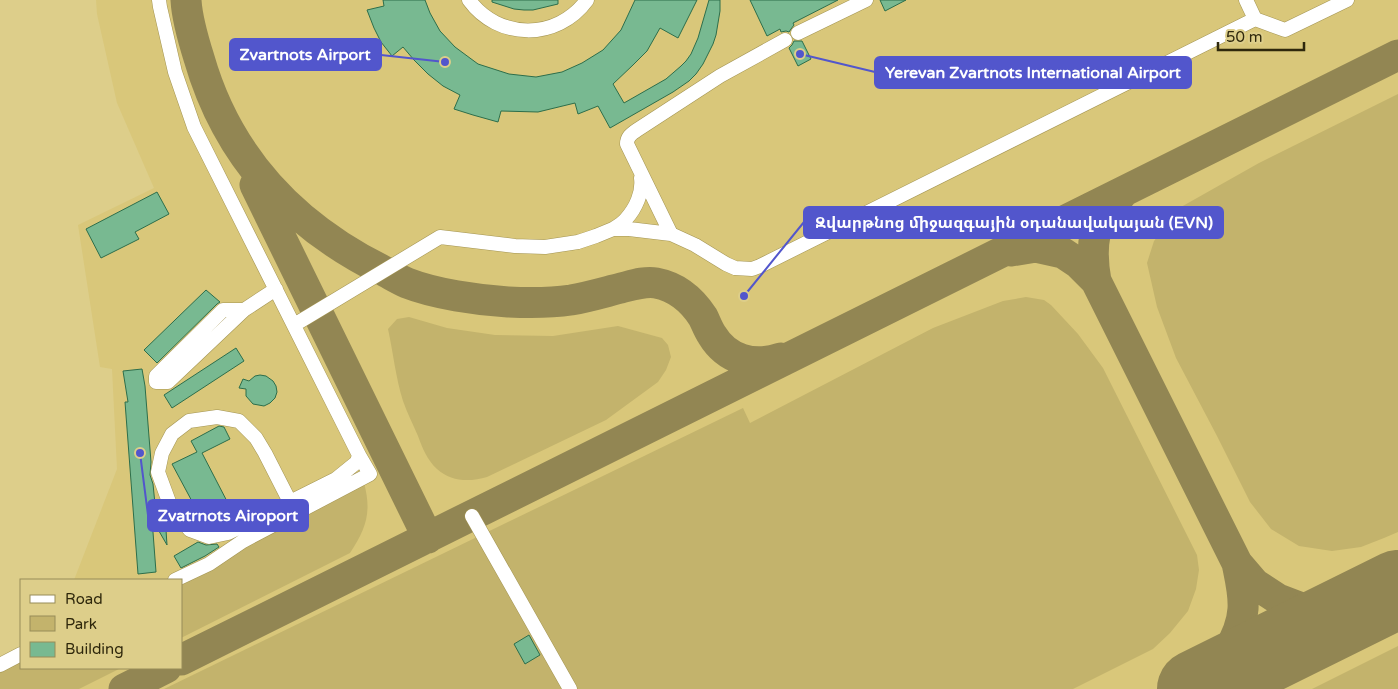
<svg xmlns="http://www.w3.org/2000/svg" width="1398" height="689" font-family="'Varela Round','Noto Sans Armenian',sans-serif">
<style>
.built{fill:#d9c77a}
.green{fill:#c3b36c}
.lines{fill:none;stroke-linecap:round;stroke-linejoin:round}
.taxiway{stroke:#928653;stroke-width:31}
.runway{stroke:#928653;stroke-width:78}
.building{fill:#78b991;stroke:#2d6e4b}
.minor-casing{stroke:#a49553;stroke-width:15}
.minor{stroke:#fff;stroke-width:14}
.leader{fill:none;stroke:#5256cc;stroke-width:2}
.callout-dot{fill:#5256cc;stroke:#ddce8a;stroke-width:2}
.callout{fill:#5256cc;stroke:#5256cc;stroke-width:2}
.callout-label{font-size:16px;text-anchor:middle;font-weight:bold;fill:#fff}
</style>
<rect width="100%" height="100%" fill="#ddce8a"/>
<path class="built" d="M 96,0 L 1398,0 L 1398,689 L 0,689 L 21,668 L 181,668 L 181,580 L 74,580 L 117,469 L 112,369 L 100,367 L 78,225 L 154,188 L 117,103 L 97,14 Z"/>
<path class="green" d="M 1398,94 L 1398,532 L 1384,538 L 1361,547 L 1332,551 L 1299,546 L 1271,529 L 1250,502 L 1217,436 L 1176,358 L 1157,307 L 1147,263 L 1154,241 L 1181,207 L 1259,163 Z
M 1026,297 L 1044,300 L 1051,305 L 1078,334 L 1103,368 L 1197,555 L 1199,570 L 1196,589 L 1188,611 L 1170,633 L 1153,649 L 1073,689 L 164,689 L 743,408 L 750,423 L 933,328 L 1003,301 Z
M 409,317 L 447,328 L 495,335 L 553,336 L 618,326 L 662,338 L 668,345 L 671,357 L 666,370 L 658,382 L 606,420 L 487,477 C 470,482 451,482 437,469 C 427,460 422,447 418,436 C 413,424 407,413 403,401 C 396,379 393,352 388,329 L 397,319 Z
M 364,483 C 372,512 366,529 350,553 L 181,638 L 181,580 Z
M 1398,646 L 1398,689 L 1312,689 Z
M 21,648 L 21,668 L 121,668 L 79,689 L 0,689 L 0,658 Z"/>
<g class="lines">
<path class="taxiway" d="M 186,0 C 187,19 193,39 199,58 C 227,156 292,225 382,270 C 390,274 398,279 407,283 C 435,294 477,300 508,302 C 529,303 551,303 571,300 C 588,297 605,292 621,288 C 633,285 645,281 656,283 C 677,287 692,300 703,317 C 706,323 708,329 712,335 C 727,360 754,367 781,358
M 255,185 L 428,538
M 1011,251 L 1036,247 L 1063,253 L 1078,263 L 1096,281 C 1092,259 1091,235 1102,216 C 1107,208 1115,202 1121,195
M 1096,281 L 1237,563 C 1240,578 1244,593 1243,609 C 1241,639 1219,666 1201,687
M 1237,563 L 1255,584 L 1278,599 L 1299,607 L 1329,611 L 1356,607 L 1380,598
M 181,660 L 1398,55
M 124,689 L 166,668"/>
<path class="runway" d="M 1196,689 L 1398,589"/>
</g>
<path class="building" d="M 383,0 L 425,0 L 430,13 L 440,31 L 455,47 L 478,64 L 509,74 L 536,77 L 562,72 L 582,63 L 603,50 L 621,30 L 635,0 L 697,0 L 678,38 L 660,28 L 647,51 L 633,65 L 613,84 L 624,103 L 666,79 L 681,66 L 686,61 L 691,54 L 698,38 L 709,0 L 720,0 L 720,11 L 716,35 L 713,44 L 703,64 L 696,74 L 689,81 L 673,92 L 610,128 L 598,106 L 578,114 L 575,103 L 538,112 L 501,111 L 498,122 L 473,115 L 454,109 L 460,95 L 443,86 L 428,74 L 414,60 L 403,47 L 392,56 L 381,42 L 374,28 L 367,10 L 384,6 Z
M 492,0 L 558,0 L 558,4 L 533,10 L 524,10 L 514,9 L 492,2 Z
M 750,0 L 838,0 L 793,23 L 794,25 L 791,29 L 789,32 L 786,31 L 781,32 L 780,29 L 767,36 Z
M 880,0 L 906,0 L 885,11 Z
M 794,41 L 802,41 L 811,59 L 798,66 L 789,48 L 792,45 Z
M 157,192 L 169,214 L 135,232 L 139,239 L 101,258 L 86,229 Z
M 206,290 L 220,302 L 217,304 L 157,363 L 144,350 Z
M 236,348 L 244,361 L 172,408 L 164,395 Z
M 142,369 L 145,386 L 151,462 L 150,475 L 153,484 L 155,504 L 160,503 L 165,515 L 167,545 L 152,519 L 156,572 L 138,574 L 125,402 L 128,402 L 123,371 Z
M 260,375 L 266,376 L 273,381 L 276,386 L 277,392 L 275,398 L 270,403 L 264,406 L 253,404 L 246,396 L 246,389 L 239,388 L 243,379 L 249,381 L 255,376 Z
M 219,426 L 224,427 L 230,439 L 202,453 L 231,509 L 208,521 L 198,503 L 194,505 L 172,464 L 197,452 L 191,441 Z
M 198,542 L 206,545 L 217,544 L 219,547 L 205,556 L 181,568 L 174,556 Z
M 529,635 L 540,655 L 525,664 L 514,644 Z"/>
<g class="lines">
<defs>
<path id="minor" d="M 159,0 L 160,7 L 175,72 L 194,127 L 359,455 L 357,462 L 336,479 L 228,533 L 209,537 L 190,530 L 172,510 L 158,472 L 162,453 L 172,434 L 189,421 L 217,417 L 239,421 L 256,438 L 265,453 L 290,502
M 469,0 C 498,40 557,41 587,0
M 1246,0 L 1255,19 L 1285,30 L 1347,0
M 798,33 L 866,0
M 613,229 C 618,226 623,223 626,219 C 636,208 643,192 641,178
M 671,234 L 627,144 C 627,137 631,134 637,130 L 720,76 L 785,40
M 244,310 L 223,310 L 156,376 L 156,382 L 168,382 L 244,310 L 276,289
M 294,325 L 440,237 L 515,246 L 545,247 L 578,242 L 596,236 L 613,229 L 629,229 L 671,234 L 695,245 L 726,264 L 735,268 L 752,269 L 760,266 L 1255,19
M 472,516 L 570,689
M 175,580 L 209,564 L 243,541 L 370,474 L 359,455
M 0,665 L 21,654"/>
</defs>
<use href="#minor" class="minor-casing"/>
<use href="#minor" class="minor"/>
</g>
<path class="leader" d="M445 62L381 55M800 54L875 72M744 296L804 222M140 453L148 515"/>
<g class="callout-dot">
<circle cx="445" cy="62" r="5"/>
<circle cx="800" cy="54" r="5"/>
<circle cx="744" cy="296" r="5"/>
<circle cx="140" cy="453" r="5"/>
</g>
<g class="callout">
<rect x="230" y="39" width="151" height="31" rx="5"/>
<rect x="875" y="57" width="316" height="31" rx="5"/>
<rect x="804" y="207" width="419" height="31" rx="5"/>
<rect x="148" y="500" width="160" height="31" rx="5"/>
</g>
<g class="callout-label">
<text x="305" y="60">Zvartnots Airport</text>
<text x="1033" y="78">Yerevan Zvartnots International Airport</text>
<text x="1014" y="228">Զվարթնոց միջազգային օդանավակայան (EVN)</text>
<text x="228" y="521">Zvatrnots Airoport</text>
</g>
<rect x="20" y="579" width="162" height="90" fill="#ddce8a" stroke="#978c58"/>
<rect x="30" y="595" width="25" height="8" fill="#ffffff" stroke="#978c58"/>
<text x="65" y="604" font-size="15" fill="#2f280c">Road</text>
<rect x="30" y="616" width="25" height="15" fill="#c3b36c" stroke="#978c58"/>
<text x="65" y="629" font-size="15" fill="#2f280c">Park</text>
<rect x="30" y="642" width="25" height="15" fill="#78b991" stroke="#978c58"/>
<text x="65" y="654" font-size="15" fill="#2f280c">Building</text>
<path d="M1218 42v8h86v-8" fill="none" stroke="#2f280c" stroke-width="2.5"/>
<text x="1226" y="42" font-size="15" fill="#2f280c" stroke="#ddce8a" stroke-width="4" paint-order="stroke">50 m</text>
</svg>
